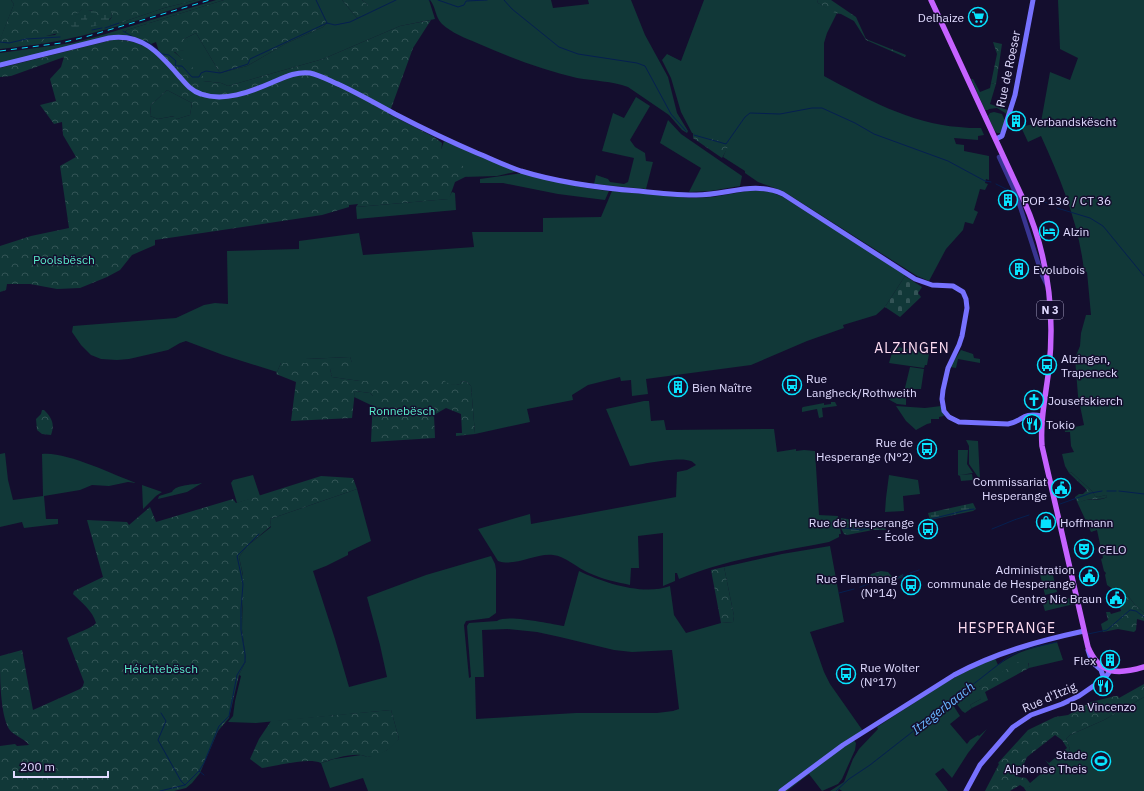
<svg xmlns="http://www.w3.org/2000/svg" width="1144" height="791" font-family="'IBM Plex Sans',sans-serif">
<style>
.green{fill:#113838;fill-rule:evenodd}
.forest{fill:url(#forest-crowns);fill-rule:evenodd}
.wetland{fill:url(#wetland-marsh)}
.cemetery{fill:url(#cemetery-stones)}
.lines{fill:none;stroke-linecap:round;stroke-linejoin:round}
.stream{stroke:#051f50;stroke-width:1}
.tertiary{stroke:#393592;stroke-width:4.5}
.secondary{stroke:#7772ff;stroke-width:5}
.primary{stroke:#c662ff;stroke-width:5.5}
.rail{stroke:#07e3ff;stroke-width:1;stroke-dasharray:6 5;stroke-linecap:butt}
.labels{text-anchor:middle;dominant-baseline:central;stroke-width:3;stroke-linejoin:round;paint-order:stroke}
.shield{fill:#140e2e;stroke:#a39ec0;stroke-width:1}
.shield-label{font-size:11px;font-weight:bold;fill:#e0dbff}
.poi-label{font-size:12px;fill:#e0dbff;stroke:#140e2e;text-anchor:start}
.street-label{font-size:12px;fill:#e0dbff;stroke:#140e2e}
.park-label{font-size:12px;fill:#59edca;stroke:#140e2e}
.water-label{font-size:13px;font-style:italic;fill:#69b8ff;stroke:#140e2e}
.quarter-label{font-size:14px;letter-spacing:1px;fill:#ffddf2;stroke:#140e2e}
</style>
<defs>
<pattern id="forest-crowns" width="20" height="18" patternUnits="userSpaceOnUse"><rect width="20" height="18" fill="#113838"/><path d="M2 6a3 3 0 1 1 6 0M12 15a3 3 0 1 1 6 0" fill="none" stroke="#335456"/></pattern>
<pattern id="wetland-marsh" width="20" height="14" patternUnits="userSpaceOnUse"><rect width="20" height="14" fill="#113838"/><path d="M1 5h8M5 5V1M11 12h8M15 12V8" fill="none" stroke="#335456"/></pattern>
<pattern id="cemetery-stones" width="16" height="16" patternUnits="userSpaceOnUse"><rect width="16" height="16" fill="#113838"/><path d="M2 7V4a2 2 0 0 1 4 0v3zM10 15v-3a2 2 0 0 1 4 0v3z" fill="#335456"/></pattern>
</defs>
<rect width="100%" height="100%" fill="#140e2e"/>
<path class="green" d="M 0,0 L 11,0 L 14,4 L 0,40 Z
M 196,0 L 202,0 C 149,17 96,35 41,44 L 45,36 L 55,35 L 82,9 L 108,14 L 111,26 L 164,8 Z
M 216,0 L 224,0 L 127,30 L 125,32 L 133,37 L 119,35 L 0,63 L 0,53 L 72,43 L 99,36 Z
M 316,0 L 342,0 L 357,18 L 368,5 L 362,0 L 429,0 L 435,19 L 400,26 L 323,59 L 228,86 L 221,83 L 203,81 L 174,51 L 184,50 L 184,39 L 196,33 L 220,73 L 247,66 L 285,44 L 323,27 L 327,23 Z
M 430,0 L 551,0 L 553,8 L 589,4 L 588,0 L 631,0 L 645,35 L 668,77 L 677,113 L 688,131 L 687,133 L 682,130 L 669,115 L 628,87 C 612,81 594,81 577,78 C 543,70 509,57 477,43 C 465,38 452,33 442,24 C 435,17 436,7 430,0 Z
M 704,0 L 817,0 L 818,3 L 837,13 L 827,33 L 824,43 L 824,76 C 865,98 911,124 959,127 C 966,128 973,128 981,128 L 984,135 L 978,136 L 978,140 L 954,138 L 956,144 L 964,145 L 964,151 L 989,156 L 989,180 L 986,179 L 985,183 L 988,184 L 985,190 L 980,189 L 974,210 L 978,212 L 973,224 L 965,222 L 963,230 L 946,249 L 929,281 L 917,276 L 783,191 L 758,182 L 745,173 L 745,171 L 723,157 L 728,145 L 692,133 L 681,112 L 671,78 L 662,60 L 667,54 L 681,61 Z
M 1058,0 L 1144,0 L 1144,613 L 1135,605 L 1126,593 L 1121,595 L 1107,585 L 1105,575 L 1106,573 L 1104,571 L 1101,559 L 1103,558 L 1097,530 L 1091,532 L 1079,506 L 1081,505 L 1080,502 C 1089,497 1099,502 1107,497 L 1106,495 L 1098,497 L 1095,496 L 1092,491 L 1071,472 L 1069,473 L 1065,466 L 1062,454 L 1074,452 L 1071,446 L 1070,432 L 1065,432 L 1064,426 L 1075,427 L 1084,425 L 1078,396 L 1075,358 L 1080,346 L 1081,333 L 1086,315 L 1091,315 L 1087,272 L 1084,271 C 1079,224 1061,180 1041,136 L 1028,142 L 1021,127 L 1041,122 L 1050,72 L 1070,80 L 1078,58 L 1060,49 Z
M 971,79 L 973,79 L 980,92 L 990,88 L 991,83 L 996,84 L 990,104 L 1008,110 L 1007,114 L 997,108 L 989,109 L 988,110 L 985,110 Z
M 167,90 L 192,103 L 190,115 L 177,119 L 174,116 L 158,119 L 150,116 L 151,105 Z
M 636,97 L 650,106 L 630,140 L 635,147 L 645,153 L 646,161 L 653,162 L 646,189 L 594,184 L 596,175 L 608,179 L 610,182 L 624,184 L 628,182 L 634,158 L 602,151 L 613,113 L 624,118 Z
M 994,112 L 1002,114 L 1005,121 L 1001,133 L 997,133 L 994,130 L 988,116 L 990,113 Z
M 668,120 L 681,134 L 742,176 L 740,186 L 710,191 L 689,192 L 701,168 L 660,143 Z
M 444,141 L 516,171 L 515,172 L 497,176 L 463,177 L 467,176 L 440,153 Z
M 523,173 C 551,181 579,188 609,191 L 605,200 L 558,194 L 503,183 L 480,183 L 480,179 Z
M 753,190 L 771,192 L 783,197 L 903,273 L 905,276 L 885,307 L 876,315 L 843,325 L 844,328 L 807,341 L 751,365 L 646,379 L 648,394 L 632,396 L 631,380 L 621,381 L 620,377 L 588,385 L 572,395 L 573,400 L 527,409 L 530,422 L 475,434 L 471,386 L 467,382 L 462,381 L 460,384 L 456,385 L 360,381 L 332,377 L 330,369 L 352,363 L 350,357 L 306,359 L 307,363 L 281,363 L 277,372 L 223,355 L 186,341 L 180,343 L 168,350 L 129,359 L 117,360 L 101,359 L 91,355 L 81,345 L 72,332 L 73,326 L 176,318 L 204,305 L 215,303 L 228,304 L 227,251 L 299,249 L 299,241 L 359,233 L 363,255 L 474,247 L 472,232 L 543,232 L 543,218 L 601,217 L 612,191 L 691,198 L 713,197 Z
M 452,192 L 455,193 L 456,210 L 357,219 L 356,207 L 448,199 Z
M 894,346 L 929,354 L 927,365 L 925,365 L 924,368 L 889,363 Z
M 961,350 L 973,354 L 974,358 L 980,359 L 980,363 L 958,359 L 956,368 L 950,367 Z
M 910,367 L 924,369 L 921,389 L 906,389 L 906,405 L 897,404 L 888,399 L 903,396 Z
M 355,391 L 370,393 L 373,396 L 373,406 L 354,397 Z
M 644,401 L 649,401 L 651,421 L 664,420 L 666,430 L 774,429 L 777,452 L 796,449 L 796,451 L 804,450 L 815,451 L 819,515 L 838,516 L 841,534 L 839,534 L 839,537 L 829,542 C 779,552 726,559 679,579 L 677,573 L 675,573 L 675,581 L 663,586 L 663,533 L 638,536 L 639,568 L 631,568 L 630,585 C 616,582 602,579 589,573 C 577,568 565,556 553,555 C 535,553 516,567 498,561 L 478,529 L 530,514 L 531,524 L 676,497 L 677,472 L 687,470 L 696,465 C 694,463 693,462 691,461 C 680,456 643,464 630,466 L 606,409 Z
M 831,402 L 835,402 L 837,406 L 822,408 L 823,417 L 819,418 L 817,409 L 802,412 L 802,408 L 803,407 L 824,403 L 824,405 L 831,404 Z
M 896,406 L 925,408 L 941,406 L 944,416 L 939,417 L 939,419 L 931,419 L 931,423 L 927,424 L 916,430 L 906,421 Z
M 966,440 L 978,441 L 980,480 L 969,464 L 969,446 Z
M 958,450 L 968,450 L 967,464 L 973,473 L 960,475 L 972,474 L 973,480 L 961,481 L 960,476 L 958,475 Z
M 5,453 L 8,480 L 13,500 L 43,496 L 42,454 C 65,451 112,474 136,483 L 128,482 L 109,486 L 92,485 L 80,490 L 44,496 L 46,519 L 58,519 L 58,524 L 24,528 L 22,522 L 0,527 L 0,454 Z
M 253,475 L 260,496 L 237,503 L 231,483 L 233,480 Z
M 889,475 L 918,480 L 920,494 L 903,496 L 904,511 L 885,512 L 886,498 Z
M 202,483 L 187,492 L 158,499 L 159,496 L 172,492 C 176,484 194,485 202,483 Z
M 142,485 L 162,492 L 156,496 L 143,509 Z
M 357,489 L 371,541 L 348,552 L 348,555 L 326,566 L 313,571 L 335,639 L 349,687 L 387,677 L 380,645 L 367,597 L 426,575 L 491,556 L 495,564 L 496,570 L 496,613 L 489,618 L 466,621 L 464,625 L 469,678 L 471,677 L 467,626 L 469,623 L 497,621 C 507,614 550,624 564,626 L 579,571 C 604,583 644,596 670,586 L 674,615 L 686,633 L 721,623 L 733,622 L 734,616 L 724,567 L 782,554 L 830,546 L 844,622 L 810,632 L 824,672 L 830,684 L 863,731 L 852,738 L 856,743 L 855,750 L 842,779 L 838,784 L 822,791 L 809,774 L 787,791 L 368,791 L 363,778 L 330,788 L 321,763 L 334,759 L 361,755 L 368,757 L 378,754 L 387,750 L 399,739 L 391,710 L 256,723 L 228,722 L 233,716 L 235,701 L 241,676 L 239,675 L 246,661 L 242,629 L 243,575 L 239,557 L 247,546 L 271,527 L 270,519 ZM 507,629 L 537,632 L 560,637 L 614,650 L 632,652 L 672,650 L 679,709 L 673,711 L 657,713 L 576,713 L 476,719 L 475,677 L 484,677 L 482,630 Z
M 1051,567 L 1057,592 L 1045,595 L 1039,570 Z
M 1072,598 L 1074,604 L 1045,611 L 1043,604 L 1045,604 L 1047,600 Z
M 1057,642 L 1063,660 L 1029,668 L 1029,663 L 979,687 L 981,699 L 970,705 L 972,708 L 965,713 L 962,711 L 956,703 L 953,705 L 960,716 L 950,724 L 967,744 L 970,740 L 978,735 L 979,736 L 987,729 L 968,753 L 952,778 L 943,768 L 935,774 L 948,791 L 842,791 L 839,789 L 838,791 L 830,791 L 844,782 L 853,759 L 859,749 L 878,729 L 877,727 L 945,683 L 963,673 L 995,658 L 998,665 C 1019,650 1033,648 1057,642 Z
M 1144,697 L 1144,791 L 1026,791 L 1024,788 L 1026,788 L 1030,786 L 1030,783 L 1050,766 L 1045,760 L 1049,763 L 1055,758 L 1057,760 L 1070,749 L 1066,739 L 1070,735 L 1104,720 Z"/>
<path class="forest" d="M 11,0 L 196,0 L 164,8 L 111,26 L 109,21 L 112,17 L 111,13 L 112,12 L 111,10 L 108,14 L 104,15 L 101,13 L 99,18 L 92,10 L 87,11 L 82,9 L 75,16 L 76,21 L 70,25 L 68,24 L 67,31 L 46,36 L 41,44 L 0,49 L 0,39 L 14,4 Z
M 224,0 L 316,0 L 327,23 L 323,27 L 285,44 L 247,66 L 220,73 L 196,33 L 184,39 L 185,50 L 174,52 L 204,77 L 203,81 L 221,83 L 228,86 L 323,59 L 400,26 L 431,20 L 413,48 L 389,114 L 434,137 L 442,143 L 441,153 L 468,169 L 467,176 L 455,182 L 449,199 L 356,207 L 358,204 L 349,205 L 349,207 L 322,215 L 155,240 L 155,245 L 132,255 L 120,270 L 107,277 L 80,288 L 57,289 L 30,284 L 7,284 L 6,290 L 0,292 L 0,246 L 31,236 L 69,228 L 60,166 L 76,157 L 63,135 L 62,122 L 54,124 L 40,105 L 56,101 L 50,79 L 61,67 L 64,57 L 11,76 L 0,77 L 0,68 L 112,40 C 134,39 142,45 160,55 L 156,42 L 151,44 L 125,33 L 127,30 ZM 167,90 L 192,103 L 190,115 L 177,119 L 175,116 L 158,119 L 150,116 L 151,105 Z
M 342,0 L 362,0 L 368,5 L 365,14 L 357,18 Z
M 817,0 L 831,0 L 856,17 L 866,39 L 906,55 L 905,57 L 866,40 L 854,21 L 841,14 L 835,13 L 818,3 Z
M 993,42 L 1002,44 L 996,84 L 991,83 L 997,54 Z
M 693,133 L 724,142 L 729,145 L 722,158 L 693,138 Z
M 350,357 L 354,368 L 330,369 L 332,377 L 360,381 L 444,380 C 448,385 454,385 460,384 L 462,381 L 467,382 L 471,386 L 475,434 L 456,436 L 456,433 L 462,433 L 461,414 L 446,408 L 434,415 L 435,438 L 371,442 L 373,396 L 370,393 L 355,391 L 352,418 L 291,421 L 296,382 L 276,374 L 281,363 L 306,363 L 306,359 Z
M 42,410 L 44,410 C 52,418 55,424 51,435 L 42,434 L 37,430 L 36,419 L 41,414 Z
M 1071,472 L 1092,491 L 1095,496 L 1098,497 L 1106,495 L 1107,497 C 1099,501 1089,497 1081,502 L 1081,506 L 1079,506 L 1075,497 L 1079,494 L 1083,494 L 1087,490 L 1069,473 Z
M 321,476 L 353,478 L 357,489 L 270,519 L 271,526 L 247,546 L 239,557 L 245,586 L 242,608 L 242,629 L 246,661 L 239,675 L 229,718 L 218,731 L 200,773 L 192,783 L 186,788 L 174,791 L 0,791 L 0,746 L 15,744 L 17,746 L 29,745 C 24,738 14,736 9,729 C 0,713 0,676 0,656 L 22,650 L 33,710 L 80,689 L 83,686 L 84,682 L 67,638 C 74,634 92,628 96,623 C 93,611 81,602 73,594 L 74,591 L 103,577 L 87,520 L 127,522 L 129,525 L 150,507 L 156,522 L 233,499 L 236,503 Z
M 724,567 L 734,616 L 733,622 L 721,623 L 711,570 Z
M 1126,593 L 1135,605 L 1144,613 L 1144,621 L 1137,619 L 1136,630 L 1134,632 L 1118,629 L 1103,632 L 1101,624 L 1108,620 L 1106,612 L 1110,612 L 1111,614 L 1121,611 L 1119,604 L 1124,603 L 1122,594 Z
M 1024,658 L 1028,660 L 1029,668 L 985,692 L 988,700 L 972,708 L 970,705 L 981,699 L 977,691 L 979,687 Z
M 1144,684 L 1144,697 L 1104,720 L 1070,735 L 1066,739 L 1070,749 L 1057,760 L 1055,758 L 1067,748 L 1062,740 L 1055,735 L 1027,757 L 1018,777 L 1026,778 L 1030,783 L 1030,786 L 1026,789 L 1020,785 L 1010,791 L 985,791 L 999,764 L 998,763 L 1028,730 L 1055,717 L 1068,715 L 1091,702 L 1115,696 L 1118,696 L 1119,698 Z
M 391,710 L 399,739 C 393,748 378,757 367,757 C 366,756 362,755 361,755 C 348,754 333,759 321,763 C 308,757 277,766 262,768 L 250,759 L 259,739 L 271,721 Z"/>
<path class="wetland" d="M 82,9 L 84,9 L 87,11 L 94,10 L 94,14 L 99,18 L 101,17 L 99,14 L 101,13 L 104,15 L 112,9 L 115,12 L 111,13 L 112,17 L 105,23 L 91,27 L 89,24 L 89,23 L 93,23 L 95,17 L 91,13 L 88,13 L 87,20 L 82,26 L 73,28 L 70,25 L 76,21 L 75,16 Z
M 973,503 L 976,509 L 973,511 L 930,520 L 928,513 Z
M 841,518 L 871,523 L 883,522 L 886,530 L 873,530 L 847,535 L 844,534 L 841,528 Z
M 881,571 L 888,572 L 894,579 L 903,574 L 903,577 L 890,582 L 884,580 L 874,583 L 870,583 L 869,579 L 871,574 Z"/>
<path class="cemetery" d="M 905,276 L 922,287 L 918,293 L 921,297 L 900,317 L 885,307 Z"/>
<g class="lines">
<path class="stream" d="M 316,0 L 327,23
M 429,0 L 430,0
M 438,0 L 458,7 L 464,5 L 466,1 L 487,0
M 504,0 L 512,9 L 559,47 L 578,54 L 637,63 L 645,66 L 671,114 L 686,131
M 105,28 L 119,23
M 92,30 L 102,28
M 123,31 L 133,37
M 143,41 L 148,42 L 158,50
M 0,42 L 9,43 L 26,39 L 60,37
M 160,52 L 162,54 L 169,55 L 176,61 L 175,66 L 182,66 L 192,77 L 199,77 L 201,73 L 206,71 L 220,73 L 248,64 L 250,59 L 327,23 L 335,25 L 350,22 L 396,0
M 694,135 L 726,144 L 745,117 L 750,113 L 780,114 L 812,108 L 822,108 L 855,123 L 874,134 L 948,161 L 985,181 L 991,182
M 996,184 L 1012,192
M 1028,197 L 1047,203
M 1057,208 L 1090,218 L 1103,226 L 1144,276
M 1107,491 L 1116,491
M 1119,491 L 1144,494
M 1060,504 L 1091,493 L 1102,491
M 931,519 L 967,510 L 974,509
M 832,523 L 844,528 L 862,530 L 879,525 L 915,523
M 992,529 L 1014,520 L 1029,515
M 910,573 L 919,570
M 860,587 L 885,578 L 895,579 L 904,575
M 839,593 L 854,589
M 1088,634 L 1107,630 L 1130,610 L 1136,611 L 1144,617
M 161,713 L 166,721 L 158,740 L 181,781 L 185,785 L 199,771 L 204,775
M 199,771 L 204,763 L 219,726 L 229,716 L 237,675 L 245,662 L 245,654 L 241,630 L 241,609 L 243,584 L 237,556 L 259,534
M 160,791 L 185,785
M 836,791 L 849,779 L 870,765 L 1008,657 L 1022,650 L 1057,642"/>
<path class="tertiary" d="M 999,157 L 1016,194 L 1042,275 L 1047,285"/>
<path class="secondary" d="M 0,65 L 109,38 C 142,33 159,53 179,76 C 185,83 191,91 201,94 C 224,102 250,92 271,83 C 283,78 296,71 310,73 C 320,75 330,81 340,85 C 359,94 377,104 395,114 C 422,128 449,141 477,153 C 492,159 506,166 521,171 C 560,183 599,188 639,191 C 657,193 676,195 694,195 C 726,196 753,180 783,194 L 915,279 L 932,285 L 953,286 L 963,292 L 966,299 L 967,308 L 962,336 L 959,345 L 948,368 L 943,390 L 942,399 L 944,411 L 949,417 L 959,422 L 1008,424 C 1024,421 1021,412 1042,416
M 996,139 L 1002,136 L 1003,133 L 1015,95 L 1033,0
M 1088,650 L 1092,662 L 1101,670 L 1103,676
M 781,791 L 843,745 L 954,675 C 995,653 1038,641 1084,631
M 966,791 L 980,765 L 1013,727 L 1031,715 L 1062,704 L 1079,696 L 1105,678 L 1110,671"/>
<path class="primary" d="M 931,0 L 1024,201 C 1047,253 1055,311 1049,368 C 1046,394 1040,420 1042,446 L 1088,647 C 1100,675 1118,675 1144,667"/>
<path class="rail" d="M 0,51 L 61,43 L 85,37 L 210,0"/>
</g>
<defs>
<symbol id="supermarket-ring" viewBox="-11 -11 22 22"><circle r="9.5" fill="#140e2e" stroke="#07e3ff" stroke-width="1.5"/><path d="M-6-5.5h2.5l.6 2H6L4.5 2H-2.5L-4.4-4H-6ZM-1.5 3.2a1.3 1.3 0 1 0 .1 0ZM3 3.2a1.3 1.3 0 1 0 .1 0Z" fill="#07e3ff"/></symbol>
<symbol id="building-ring" viewBox="-11 -11 22 22"><circle r="9.5" fill="#140e2e" stroke="#07e3ff" stroke-width="1.5"/><path d="M-4-6H4V6H1V3H-1V6H-4ZM-2.5-4.3h1.7v1.8h-1.7ZM.8-4.3h1.7v1.8H.8ZM-2.5-1h1.7V.8h-1.7ZM.8-1h1.7V.8H.8Z" fill="#07e3ff"/></symbol>
<symbol id="hotel-ring" viewBox="-11 -11 22 22"><circle r="9.5" fill="#140e2e" stroke="#07e3ff" stroke-width="1.5"/><path d="M-6-4.5h1.5V1H6V5H4.5V3h-9V5H-6ZM-4 0a1.8 1.8 0 1 1 3.6 0ZM.5 0V-2.5h3Q6-2.5 6 0Z" fill="#07e3ff"/></symbol>
<symbol id="bus-ring" viewBox="-11 -11 22 22"><circle r="9.5" fill="#140e2e" stroke="#07e3ff" stroke-width="1.5"/><path d="M-5-6H5V4H4V6H2V4H-2V6H-4V4H-5ZM-3.5-4V0h7V-4ZM-3.5 1.2v1.5H-2V1.2ZM2 1.2v1.5H3.5V1.2Z" fill="#07e3ff"/></symbol>
<symbol id="church-ring" viewBox="-11 -11 22 22"><circle r="9.5" fill="#140e2e" stroke="#07e3ff" stroke-width="1.5"/><path d="M-1.2-6h2.4v3.5h3.3v2.4h-3.3V6h-2.4V-.1h-3.3v-2.4h3.3Z" fill="#07e3ff"/></symbol>
<symbol id="restaurant-ring" viewBox="-11 -11 22 22"><circle r="9.5" fill="#140e2e" stroke="#07e3ff" stroke-width="1.5"/><path d="M-5-6h1v4h1v-4h1v4h1v-4h1v5L-1.5 .5V6h-2V.5L-5-1ZM5-6V6H3V1.5H1.5Q1.5-4 5-6Z" fill="#07e3ff"/></symbol>
<symbol id="civic-ring" viewBox="-11 -11 22 22"><circle r="9.5" fill="#140e2e" stroke="#07e3ff" stroke-width="1.5"/><path d="M-.6-6.5H3V-4.5H.6V-3L4-1V1h2V6H-6V1h2V-1L-.6-3ZM-1.2 2.5V6h2.4V2.5Z" fill="#07e3ff"/></symbol>
<symbol id="shop-ring" viewBox="-11 -11 22 22"><circle r="9.5" fill="#140e2e" stroke="#07e3ff" stroke-width="1.5"/><path d="M-5-2.5h2.3a2.7 3.5 0 0 1 5.4 0H5L5.5 6h-11ZM-1.5-2.5h3a1.5 2.3 0 0 0-3 0Z" fill="#07e3ff"/></symbol>
<symbol id="theatre-ring" viewBox="-11 -11 22 22"><circle r="9.5" fill="#140e2e" stroke="#07e3ff" stroke-width="1.5"/><path d="M-5-5.5Q0-4 5-5.5V0Q5 5 0 6Q-5 5-5 0ZM-3.3-2.5H-1v1.5H-3.3ZM1-2.5H3.3v1.5H1ZM-2.8 1Q0 5.5 2.8 1Z" fill="#07e3ff"/></symbol>
<symbol id="stadium-ring" viewBox="-11 -11 22 22"><circle r="9.5" fill="#140e2e" stroke="#07e3ff" stroke-width="1.5"/><path d="M0-5a6.5 5 0 1 0 0 10a6.5 5 0 1 0 0-10ZM-3.5-1.8h7v3.6h-7Z" fill="#07e3ff"/></symbol>
</defs>
<g fill-rule="evenodd">
<use href="#supermarket-ring" x="967" y="6" width="22" height="22"/>
<use href="#building-ring" x="1005" y="110" width="22" height="22"/>
<use href="#building-ring" x="997" y="189" width="22" height="22"/>
<use href="#hotel-ring" x="1038" y="220" width="22" height="22"/>
<use href="#building-ring" x="1008" y="258" width="22" height="22"/>
<use href="#bus-ring" x="1036" y="354" width="22" height="22"/>
<use href="#bus-ring" x="781" y="374" width="22" height="22"/>
<use href="#building-ring" x="667" y="376" width="22" height="22"/>
<use href="#church-ring" x="1023" y="389" width="22" height="22"/>
<use href="#restaurant-ring" x="1021" y="413" width="22" height="22"/>
<use href="#bus-ring" x="916" y="438" width="22" height="22"/>
<use href="#civic-ring" x="1050" y="477" width="22" height="22"/>
<use href="#shop-ring" x="1035" y="511" width="22" height="22"/>
<use href="#bus-ring" x="917" y="518" width="22" height="22"/>
<use href="#theatre-ring" x="1073" y="538" width="22" height="22"/>
<use href="#civic-ring" x="1078" y="565" width="22" height="22"/>
<use href="#bus-ring" x="900" y="574" width="22" height="22"/>
<use href="#civic-ring" x="1105" y="587" width="22" height="22"/>
<use href="#building-ring" x="1099" y="649" width="22" height="22"/>
<use href="#bus-ring" x="835" y="663" width="22" height="22"/>
<use href="#restaurant-ring" x="1092" y="675" width="22" height="22"/>
<use href="#stadium-ring" x="1090" y="750" width="22" height="22"/>
</g>
<g class="labels">
<rect class="shield" x="1037" y="301" width="26" height="18" rx="3"/>
<g class="shield-label">
<text x="1050" y="310">N 3</text>
</g>
<g class="poi-label">
<text x="964" y="17" text-anchor="end">Delhaize</text>
<text x="1030" y="121">Verbandskëscht</text>
<text x="1022" y="200">POP 136 / CT 36</text>
<text x="1063" y="231">Alzin</text>
<text x="1033" y="269">Evolubois</text>
<text x="1061" y="358">Alzingen,<tspan x="1061" dy="14">Trapeneck</tspan></text>
<text x="806" y="378">Rue<tspan x="806" dy="14">Langheck/Rothweith</tspan></text>
<text x="692" y="387">Bien Naître</text>
<text x="1048" y="400">Jousefskierch</text>
<text x="1046" y="424">Tokio</text>
<text x="913" y="442" text-anchor="end">Rue de<tspan x="913" dy="14">Hesperange (N°2)</tspan></text>
<text x="1047" y="481" text-anchor="end">Commissariat<tspan x="1047" dy="14">Hesperange</tspan></text>
<text x="914" y="522" text-anchor="end">Rue de Hesperange<tspan x="914" dy="14">- École</tspan></text>
<text x="1060" y="522">Hoffmann</text>
<text x="1098" y="549">CELO</text>
<text x="1075" y="569" text-anchor="end">Administration<tspan x="1075" dy="14">communale de Hesperange</tspan></text>
<text x="897" y="578" text-anchor="end">Rue Flammang<tspan x="897" dy="14">(N°14)</tspan></text>
<text x="1102" y="598" text-anchor="end">Centre Nic Braun</text>
<text x="1096" y="660" text-anchor="end">Flex</text>
<text x="860" y="667">Rue Wolter<tspan x="860" dy="14">(N°17)</tspan></text>
<text x="1103" y="706" text-anchor="middle">Da Vincenzo</text>
<text x="1087" y="754" text-anchor="end">Stade<tspan x="1087" dy="14">Alphonse Theis</tspan></text>
</g>
<g class="street-label">
<text transform="translate(1008 69) rotate(-78)">Rue de Roeser</text>
<text transform="translate(1049 697) rotate(-24)">Rue d'Itzig</text>
</g>
<g class="park-label">
<text x="64" y="259">Poolsbësch</text>
<text x="402" y="410">Ronnebësch</text>
<text x="161" y="668">Héichtebësch</text>
</g>
<g class="water-label">
<text transform="translate(943 708) rotate(-38)">Itzegerbaach</text>
</g>
<g class="quarter-label">
<text x="912" y="348">ALZINGEN</text>
<text x="1007" y="628">HESPERANGE</text>
</g>
</g>
<path d="M14 771v6h94v-6" fill="none" stroke="#e0dbff" stroke-width="2"/>
<text x="20" y="771" font-size="12" fill="#e0dbff" stroke="#140e2e" stroke-width="3" paint-order="stroke">200 m</text>
</svg>
